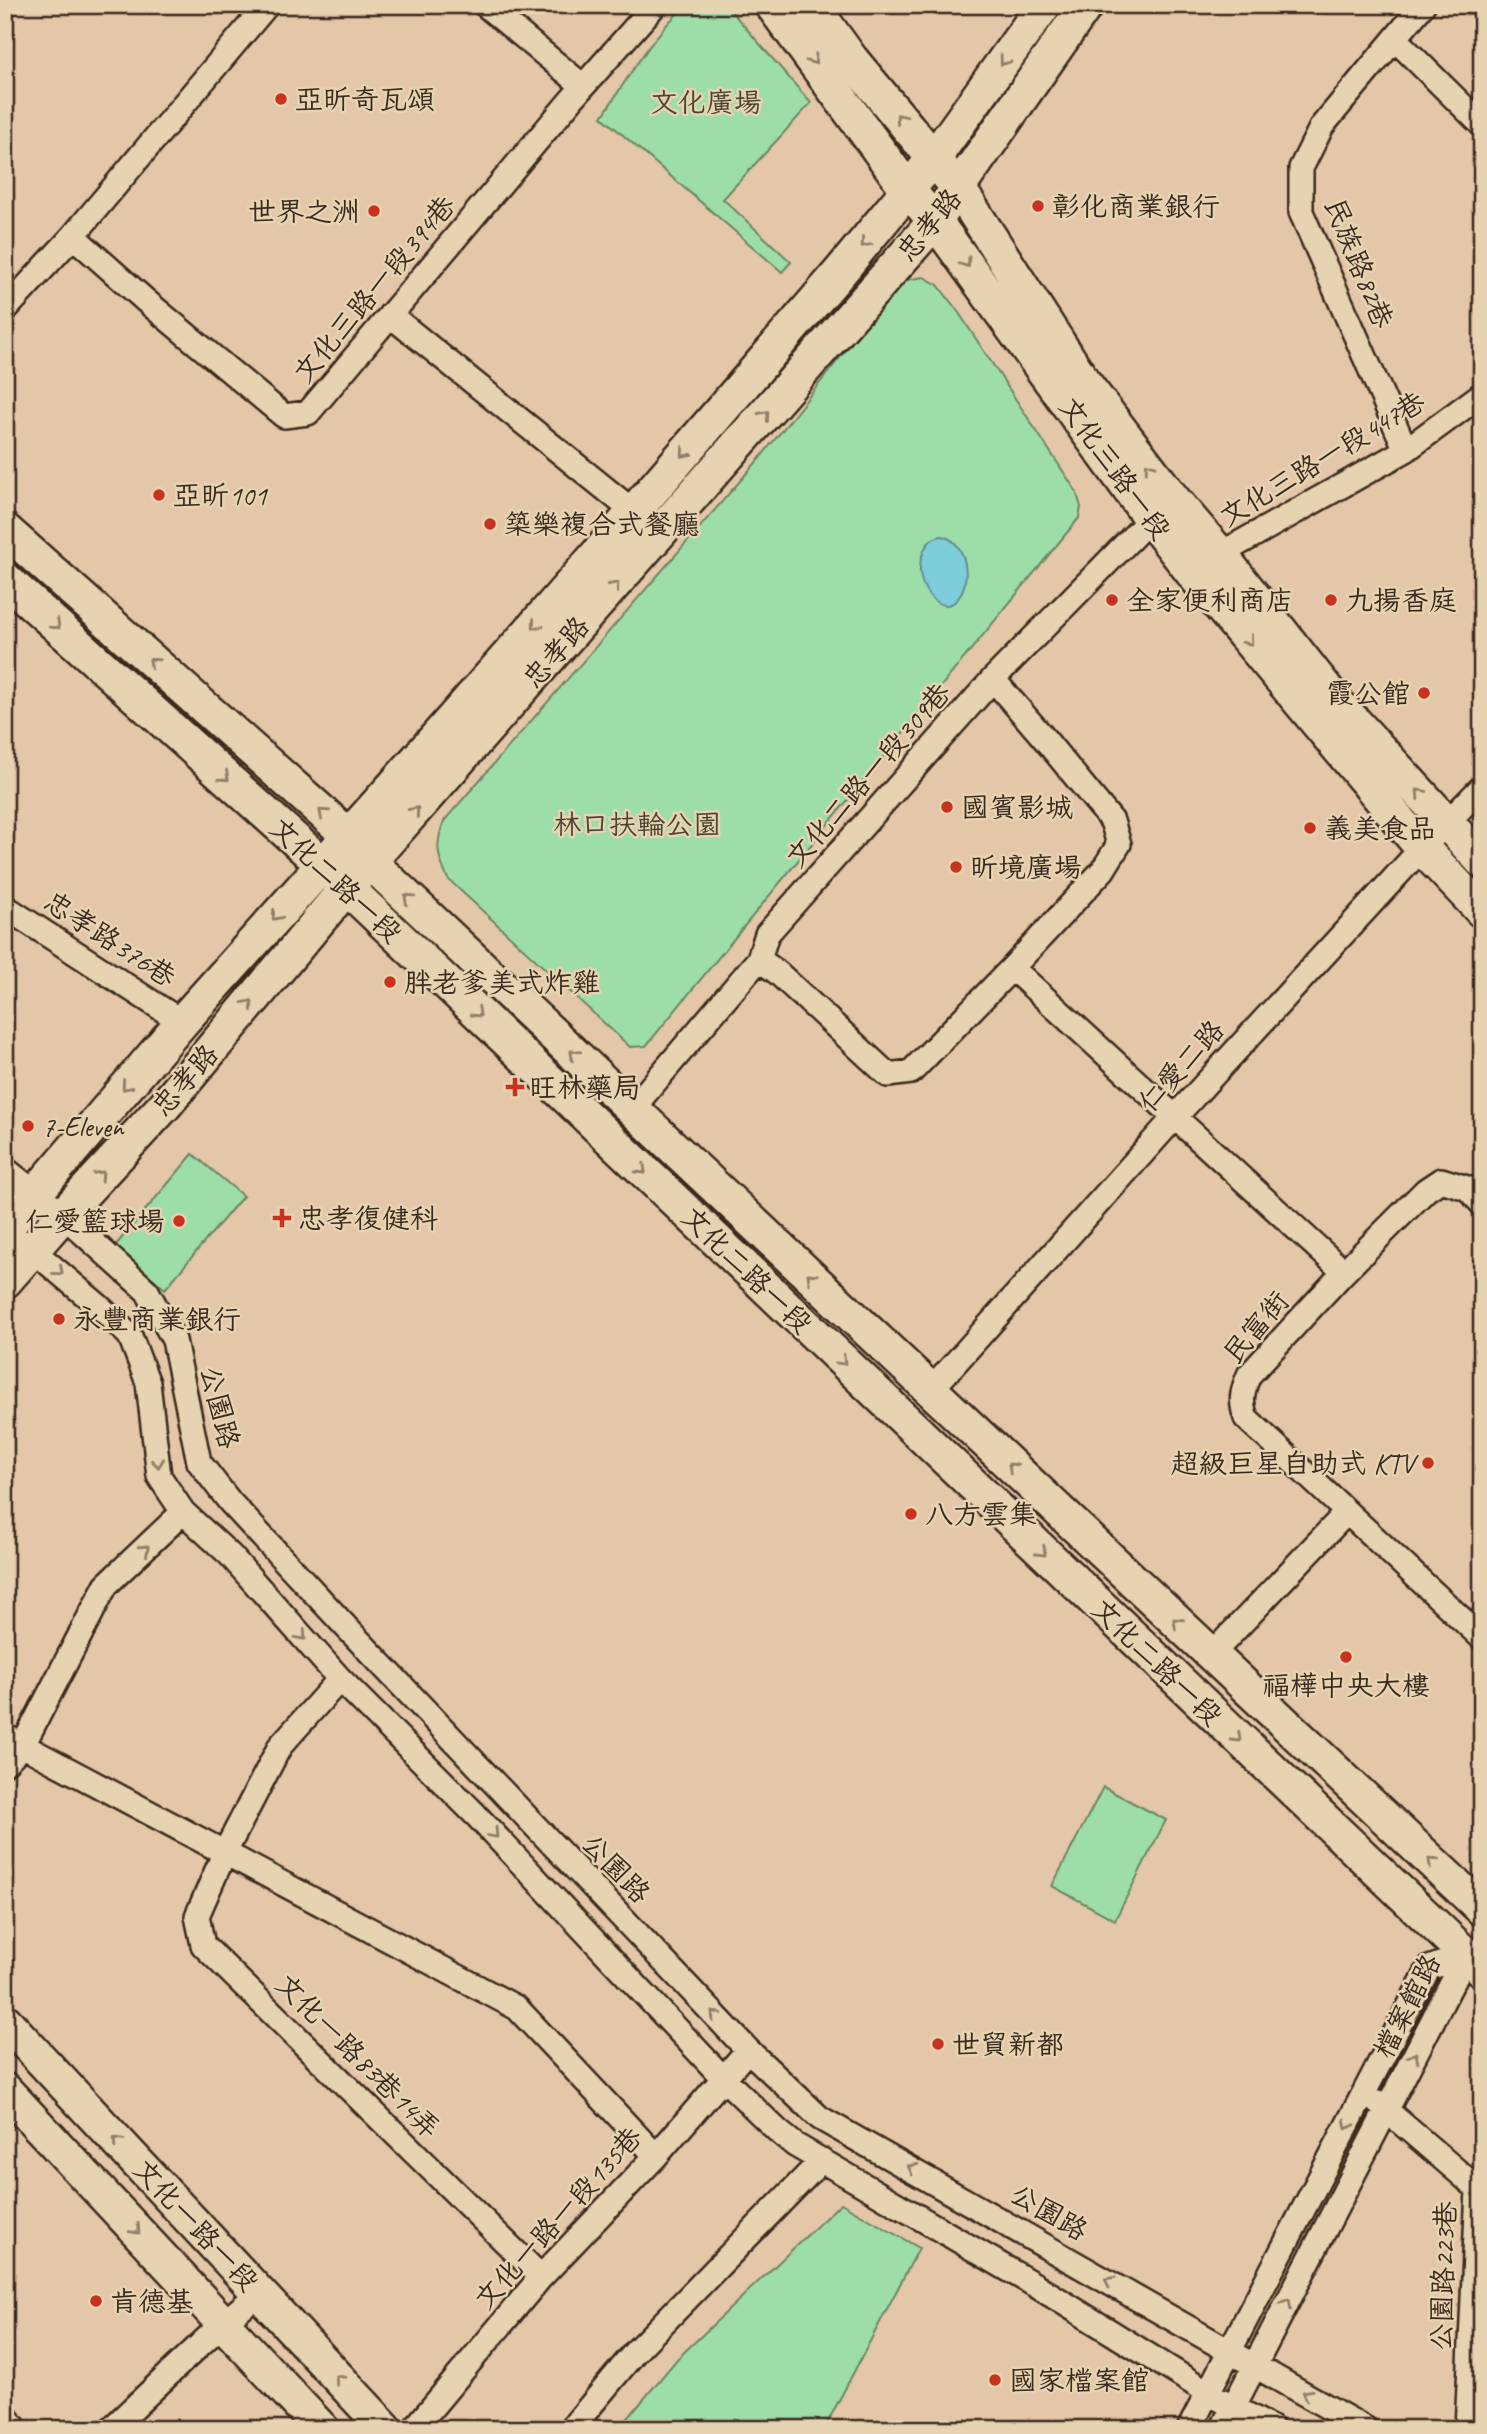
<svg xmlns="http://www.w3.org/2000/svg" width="1487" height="2434" font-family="Caveat,'LXGW WenKai TC',sans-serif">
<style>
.green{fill:#9ddea8;stroke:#6c8463;stroke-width:2}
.water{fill:#7ecdda;stroke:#638c8f;stroke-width:2}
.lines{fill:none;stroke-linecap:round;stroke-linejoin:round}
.street-casing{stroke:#3b2a1e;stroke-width:28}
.secondary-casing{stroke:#3b2a1e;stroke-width:38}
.street{stroke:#e6d3b1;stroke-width:23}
.secondary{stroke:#e6d3b1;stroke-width:33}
.oneway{stroke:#907e68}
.poi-dot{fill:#c8321e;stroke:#e6d3b1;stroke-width:2.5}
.labels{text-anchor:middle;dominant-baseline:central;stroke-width:5;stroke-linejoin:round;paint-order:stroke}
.poi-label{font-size:28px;fill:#3b2a1e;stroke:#e6d3b1;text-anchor:start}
.park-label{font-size:28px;fill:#4a4533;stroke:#e6d3b1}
.street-label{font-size:28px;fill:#3b2a1e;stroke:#e6d3b1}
</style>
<rect width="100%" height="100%" fill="#e4c7a8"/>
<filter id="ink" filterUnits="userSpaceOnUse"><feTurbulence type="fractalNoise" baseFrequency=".0143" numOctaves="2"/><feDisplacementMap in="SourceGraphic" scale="14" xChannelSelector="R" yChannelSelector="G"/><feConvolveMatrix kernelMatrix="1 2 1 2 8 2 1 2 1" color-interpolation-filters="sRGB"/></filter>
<g filter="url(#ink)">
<path class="green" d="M 687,5 L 726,5 L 811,103 L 723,199 L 791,262 L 782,272 L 602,117 C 625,82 655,31 687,5 Z
M 924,277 L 938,285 L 959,313 L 1076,491 L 1081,507 L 1079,518 L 646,1046 L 630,1047 L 448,879 C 437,856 435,845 444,821 L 760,458 L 885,301 L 906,280 Z
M 193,1154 L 243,1196 L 165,1289 L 115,1246 Z
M 1103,1787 L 1166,1820 L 1115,1920 L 1052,1886 Z
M 841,2203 L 919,2248 L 824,2429 L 619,2429 L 677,2359 Z"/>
<path class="water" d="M 942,536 C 963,541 969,567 964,586 C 952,629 908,590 923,553 C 926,544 932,537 942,536 Z"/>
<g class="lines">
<defs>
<path id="street" d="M 485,5 L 583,86
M 1395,39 L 1482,125
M 73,236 L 146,301 L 284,416 L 308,413 L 572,99 L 655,5
M 5,310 L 73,236 L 267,5
M 390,315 L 634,512
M 1406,450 L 1301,212 L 1301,168 L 1322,126 L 1423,5
M 1210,562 L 1220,554 L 1406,450 L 1482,394
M 5,907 L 182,1022
M 759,959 L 778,973 L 888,1075 L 911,1072 L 1012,968 L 1103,870 L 1119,844 L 1112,821 L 1043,737 L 993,679
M 1012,968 L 1344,1272
M 632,1109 L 759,959 L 767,934 L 993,679 L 1160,509
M 5,1169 L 63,1215 L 147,1291 L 174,1340 L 199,1462 L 230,1502 L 347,1628 L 748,2050 L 820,2118 L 1366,2429
M 1482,1204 L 1467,1188 L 1441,1180 L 1426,1190 L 1344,1272 L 1249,1375 C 1242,1391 1240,1401 1246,1418 L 1482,1638
M 23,1242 L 101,1308 L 130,1336 L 148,1383 L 159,1476 L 183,1512 L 230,1555 L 340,1679 L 475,1814 L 724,2079 L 779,2132 L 795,2145 L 1035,2285 L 1214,2396 L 1273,2429
M 931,1390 L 1174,1118 L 1422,848 L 1482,787
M 1211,1655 L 1347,1512
M 340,1679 L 280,1746 L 224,1854 L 197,1916 L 203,1945 L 541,2277
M 5,1736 L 517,2008 L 656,2156
M 5,1763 L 23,1745 L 106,1585 L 183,1512
M 1378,2103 L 1478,2189 L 1467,2429
M 5,2416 L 16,2429
M 111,2429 L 223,2323 L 259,2293
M 414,2429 L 541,2277 L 656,2156 L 748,2050
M 571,2429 L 635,2352 L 822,2160
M 1189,2429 L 1429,1968 L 1479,1951
M 1222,2429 L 1466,1956"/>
<path id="secondary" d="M 772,5 L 908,190 L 935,221 L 1150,518 L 1194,575 L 1422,848 L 1482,911
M 812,5 L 851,59 L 959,189 L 1083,381 L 1173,499 L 1220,554 L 1338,704 L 1482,861
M 5,530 L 349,836 L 370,862 L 1482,1909
M 5,579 L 322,864 L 1482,1970
M 5,1229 L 182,1022 L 397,782 L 595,557 L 841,271 L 934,158 L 1044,5
M 5,1281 L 63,1215 L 166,1104 L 346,888 L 935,221 L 1086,5
M 5,2021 L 386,2429
M 5,2090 L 322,2429"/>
</defs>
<use href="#street" class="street-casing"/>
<use href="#secondary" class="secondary-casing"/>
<use href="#street" class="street"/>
<use href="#secondary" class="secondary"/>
</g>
<defs><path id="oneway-chevron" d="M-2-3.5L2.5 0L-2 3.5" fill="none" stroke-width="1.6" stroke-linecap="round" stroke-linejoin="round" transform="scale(1.75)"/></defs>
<g class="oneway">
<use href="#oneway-chevron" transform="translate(813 60) rotate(54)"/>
<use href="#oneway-chevron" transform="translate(1004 61) rotate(126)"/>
<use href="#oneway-chevron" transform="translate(900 118) rotate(-130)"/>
<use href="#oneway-chevron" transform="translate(865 243) rotate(130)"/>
<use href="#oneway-chevron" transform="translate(966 263) rotate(54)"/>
<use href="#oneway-chevron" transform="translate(765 415) rotate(-49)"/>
<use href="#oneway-chevron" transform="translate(685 453) rotate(131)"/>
<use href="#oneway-chevron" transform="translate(1149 467) rotate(-127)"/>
<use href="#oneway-chevron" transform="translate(615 586) rotate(-49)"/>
<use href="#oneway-chevron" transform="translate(56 625) rotate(42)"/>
<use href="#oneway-chevron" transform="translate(536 625) rotate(131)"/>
<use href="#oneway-chevron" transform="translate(1249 641) rotate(50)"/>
<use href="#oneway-chevron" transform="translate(153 662) rotate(-138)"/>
<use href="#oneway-chevron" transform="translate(225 777) rotate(42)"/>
<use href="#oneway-chevron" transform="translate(1420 793) rotate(-133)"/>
<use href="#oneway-chevron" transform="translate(415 811) rotate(-49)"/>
<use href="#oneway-chevron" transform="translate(323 813) rotate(-138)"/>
<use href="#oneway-chevron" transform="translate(408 898) rotate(-137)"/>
<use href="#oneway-chevron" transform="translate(276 916) rotate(131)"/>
<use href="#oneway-chevron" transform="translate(249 1004) rotate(-50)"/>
<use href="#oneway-chevron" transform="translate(477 1013) rotate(44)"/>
<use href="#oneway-chevron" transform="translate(574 1054) rotate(-137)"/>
<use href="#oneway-chevron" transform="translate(126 1086) rotate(131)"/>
<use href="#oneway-chevron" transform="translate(642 1170) rotate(44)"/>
<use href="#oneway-chevron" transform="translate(100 1175) rotate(-47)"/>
<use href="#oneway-chevron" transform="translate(59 1271) rotate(41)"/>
<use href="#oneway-chevron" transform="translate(811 1277) rotate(-137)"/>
<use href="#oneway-chevron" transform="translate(842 1361) rotate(44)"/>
<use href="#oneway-chevron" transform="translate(158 1463) rotate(83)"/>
<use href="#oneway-chevron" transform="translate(1012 1467) rotate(-137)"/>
<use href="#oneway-chevron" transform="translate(145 1549) rotate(-43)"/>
<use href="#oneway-chevron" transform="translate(1042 1552) rotate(44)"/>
<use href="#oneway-chevron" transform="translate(1177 1622) rotate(-137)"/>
<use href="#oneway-chevron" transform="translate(302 1636) rotate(48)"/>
<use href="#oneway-chevron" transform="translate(1237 1738) rotate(44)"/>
<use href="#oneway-chevron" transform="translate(494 1834) rotate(47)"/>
<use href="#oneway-chevron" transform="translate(1432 1862) rotate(-137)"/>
<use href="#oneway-chevron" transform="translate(715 2015) rotate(-134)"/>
<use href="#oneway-chevron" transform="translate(1414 2057) rotate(-63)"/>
<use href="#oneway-chevron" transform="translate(1348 2125) rotate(118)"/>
<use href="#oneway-chevron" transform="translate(117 2141) rotate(-133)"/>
<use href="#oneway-chevron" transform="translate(912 2168) rotate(-151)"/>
<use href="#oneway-chevron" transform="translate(136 2230) rotate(47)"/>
<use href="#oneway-chevron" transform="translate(1109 2281) rotate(-150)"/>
<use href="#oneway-chevron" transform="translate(1287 2303) rotate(-62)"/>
<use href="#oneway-chevron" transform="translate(339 2379) rotate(-133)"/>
<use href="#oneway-chevron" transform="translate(1307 2394) rotate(-150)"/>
</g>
</g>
<g class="poi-dot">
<circle cx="281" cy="99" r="7"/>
<circle cx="1038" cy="206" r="7"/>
<circle cx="374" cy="211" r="7"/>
<circle cx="159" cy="495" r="7"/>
<circle cx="490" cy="524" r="7"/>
<circle cx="1112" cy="600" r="7"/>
<circle cx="1331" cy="600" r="7"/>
<circle cx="1424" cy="693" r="7"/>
<circle cx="947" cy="807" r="7"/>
<circle cx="1310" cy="828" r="7"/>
<circle cx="956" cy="867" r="7"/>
<circle cx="390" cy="982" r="7"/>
<path d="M511.5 1076.5h7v7h7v7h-7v7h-7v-7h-7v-7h7z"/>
<circle cx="28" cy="1126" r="7"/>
<path d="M278.5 1207.5h7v7h7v7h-7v7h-7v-7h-7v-7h7z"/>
<circle cx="179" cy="1221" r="7"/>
<circle cx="59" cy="1319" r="7"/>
<circle cx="1428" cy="1463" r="7"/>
<circle cx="911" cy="1514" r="7"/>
<circle cx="1346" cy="1657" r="7"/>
<circle cx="938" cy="2044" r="7"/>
<circle cx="96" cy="2301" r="7"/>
<circle cx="995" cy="2380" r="7"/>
</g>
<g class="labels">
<g class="poi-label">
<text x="295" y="99">亞昕奇瓦頌</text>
<text x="1052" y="206">彰化商業銀行</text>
<text x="360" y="211" text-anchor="end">世界之洲</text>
<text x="173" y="495">亞昕101</text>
<text x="504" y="524">築樂複合式餐廳</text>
<text x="1126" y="600">全家便利商店</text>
<text x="1345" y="600">九揚香庭</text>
<text x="1410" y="693" text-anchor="end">霞公館</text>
<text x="961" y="807">國賓影城</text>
<text x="1324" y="828">義美食品</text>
<text x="970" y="867">昕境廣場</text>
<text x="404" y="982">胖老爹美式炸雞</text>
<text x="529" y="1087">旺林藥局</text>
<text x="42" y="1126">7-Eleven</text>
<text x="298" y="1218">忠孝復健科</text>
<text x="165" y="1221" text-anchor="end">仁愛籃球場</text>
<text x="73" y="1319">永豐商業銀行</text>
<text x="1414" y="1463" text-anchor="end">超級巨星自助式 KTV</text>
<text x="925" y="1514">八方雲集</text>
<text x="1346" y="1685" text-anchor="middle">福樺中央大樓</text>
<text x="952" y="2044">世貿新都</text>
<text x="110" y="2301">肯德基</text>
<text x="1009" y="2380">國家檔案館</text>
</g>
<g class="park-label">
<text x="706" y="102">文化廣場</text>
<text x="637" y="824">林口扶輪公園</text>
</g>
<g class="street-label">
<text transform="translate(929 225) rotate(-51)">忠孝路</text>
<text transform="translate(1359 263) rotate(68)">民族路82巷</text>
<text transform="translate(374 289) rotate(-50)">文化三路一段394巷</text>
<text transform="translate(1322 459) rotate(-31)">文化三路一段447巷</text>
<text transform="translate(1115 468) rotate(54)">文化三路一段</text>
<text transform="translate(556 652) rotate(-49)">忠孝路</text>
<text transform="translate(868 775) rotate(-49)">文化二路一段309巷</text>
<text transform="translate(336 880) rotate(43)">文化二路一段</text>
<text transform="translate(110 939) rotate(33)">忠孝路376巷</text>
<text transform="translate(1181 1066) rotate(-48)">仁愛二路</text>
<text transform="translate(185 1080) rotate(-49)">忠孝路</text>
<text transform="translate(747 1270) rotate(44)">文化二路一段</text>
<text transform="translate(1256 1327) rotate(-50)">民富街</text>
<text transform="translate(220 1407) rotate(76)">公園路</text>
<text transform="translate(1157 1662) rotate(44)">文化二路一段</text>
<text transform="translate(616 1868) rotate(46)">公園路</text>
<text transform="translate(1407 2006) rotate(-63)">檔案館路</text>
<text transform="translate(358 2056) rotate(45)">文化一路83巷14弄</text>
<text transform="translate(1049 2212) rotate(30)">公園路</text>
<text transform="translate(558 2218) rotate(-48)">文化一路一段135巷</text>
<text transform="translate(196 2225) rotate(47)">文化一路一段</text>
<text transform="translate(1443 2276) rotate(-88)">公園路223巷</text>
</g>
</g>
<rect width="1487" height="2434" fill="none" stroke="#e6d3b1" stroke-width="28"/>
<rect x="14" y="14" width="1459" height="2406" fill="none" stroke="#3b2a1e" stroke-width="2.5" filter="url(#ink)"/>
</svg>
